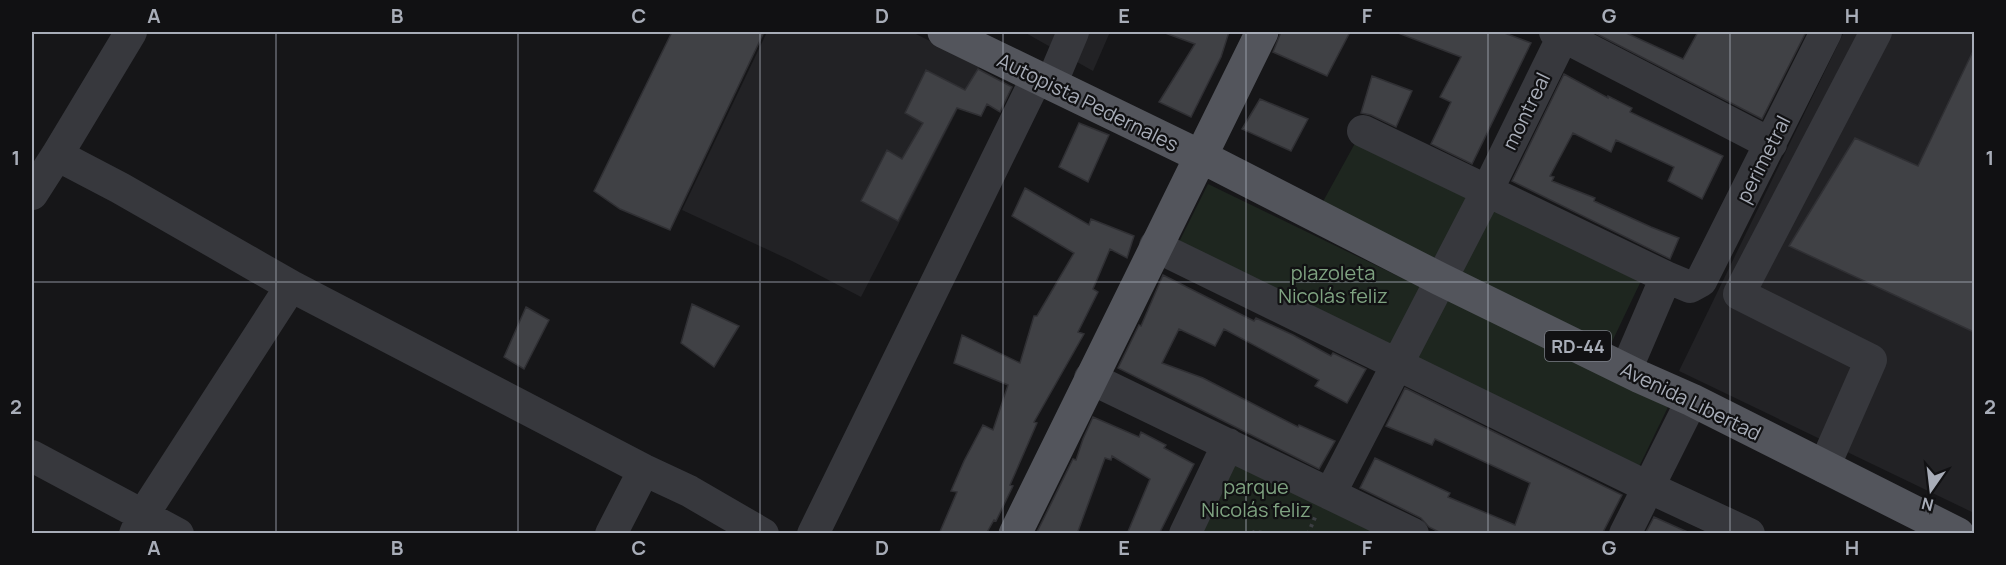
<svg xmlns="http://www.w3.org/2000/svg" width="2006" height="565" font-family="Manrope,sans-serif">
<style>
.built{fill:#222225}
.green{fill:#1e261f}
.building{fill:#404145;stroke:#303034;stroke-width:1.5}
.lines{fill:none;stroke-linecap:round;stroke-linejoin:round}
.path{stroke:#3d3f44;stroke-width:4;stroke-dasharray:3 4.5;stroke-linecap:butt}
.minor{stroke:#37383d;stroke-width:32}
.major{stroke:#53555c;stroke-width:33}
.grid{fill:none;stroke:#a8adb8;stroke-width:1.5;stroke-opacity:0.55}
.labels{text-anchor:middle;dominant-baseline:central;stroke-width:4.5;stroke-linejoin:round;paint-order:stroke}
.shield{fill:#111113;stroke:#7b7e86;stroke-width:1.5}
.shield-label{font-size:18px;font-weight:bold;fill:#a8adb8}
.street-label{font-size:20px;fill:#a8adb8;stroke:#111113}
.park-label{font-size:20px;fill:#7fa381;stroke:#111113}
.neatline{fill:none;stroke:#a8adb8;stroke-width:2}
.grid-label{font-size:20px;text-anchor:middle;font-weight:bold;fill:#a8adb8}
</style>
<rect width="100%" height="100%" fill="#161618"/>
<path class="built" d="M 767,32 L 912,32 L 980,66 L 861,297 L 792,261 L 682,210 Z
M 1024,32 L 1110,32 L 1093,71 Z
M 1844,32 L 1974,32 L 1974,513 L 1679,371 Z"/>
<path class="green" d="M 1359,136 L 1641,281 L 1609,348 L 1320,207 Z
M 1208,184 L 1668,407 L 1638,469 L 1177,246 Z
M 1241,451 L 1413,534 L 1196,534 Z"/>
<path class="building" d="M 672,32 L 764,32 L 670,230 L 620,209 L 594,191 Z
M 1165,32 L 1229,32 L 1221,57 L 1191,117 L 1159,102 L 1195,44 L 1165,33 Z
M 1281,32 L 1350,32 L 1327,76 L 1273,52 Z
M 1399,32 L 1502,32 L 1531,43 L 1472,164 L 1431,144 L 1451,102 L 1440,97 L 1461,57 L 1398,33 Z
M 1593,32 L 1624,32 L 1683,59 L 1698,32 L 1806,32 L 1762,119 Z
M 1974,49 L 1974,332 L 1789,246 L 1855,138 L 1918,166 Z
M 978,69 L 1012,87 L 1000,112 L 987,104 L 981,116 L 957,108 L 898,221 L 861,201 L 887,150 L 902,159 L 923,123 L 905,113 L 926,70 L 965,90 Z
M 1564,74 L 1608,98 L 1608,96 L 1632,108 L 1630,112 L 1723,156 L 1702,199 L 1668,181 L 1674,167 L 1616,140 L 1611,152 L 1573,133 L 1550,176 L 1554,177 L 1552,181 L 1595,198 L 1594,201 L 1651,227 L 1679,238 L 1670,259 L 1512,181 Z
M 1372,76 L 1412,91 L 1396,127 L 1371,115 L 1361,113 Z
M 1260,99 L 1308,119 L 1291,151 L 1242,129 Z
M 1079,123 L 1109,135 L 1088,182 L 1059,167 Z
M 1025,188 L 1089,225 L 1091,219 L 1134,236 L 1127,258 L 1110,249 L 1093,289 L 1098,292 L 1078,332 L 1084,334 L 1034,422 L 1037,423 L 1010,485 L 1013,486 L 996,521 L 994,520 L 986,534 L 939,534 L 957,492 L 951,491 L 964,461 L 983,425 L 993,430 L 1008,385 L 954,363 L 962,335 L 1020,363 L 1034,316 L 1037,316 L 1074,253 L 1012,216 Z
M 1163,275 L 1254,321 L 1256,318 L 1293,335 L 1331,356 L 1333,353 L 1366,369 L 1347,403 L 1315,386 L 1319,380 L 1224,329 L 1215,346 L 1179,329 L 1162,363 L 1203,378 L 1298,427 L 1299,425 L 1335,441 L 1319,469 L 1118,368 L 1139,325 L 1141,326 Z
M 692,304 L 739,326 L 714,367 L 681,343 Z
M 526,307 L 549,320 L 524,369 L 504,357 Z
M 1405,388 L 1622,495 L 1602,534 L 1443,534 L 1429,527 L 1421,518 L 1360,488 L 1375,458 L 1450,493 L 1448,497 L 1515,525 L 1530,483 L 1435,439 L 1432,445 L 1386,426 Z
M 1093,417 L 1139,437 L 1141,432 L 1166,445 L 1164,448 L 1194,464 L 1159,534 L 1127,534 L 1150,479 L 1112,456 L 1111,460 L 1105,458 L 1077,534 L 1036,534 L 1073,459 L 1076,460 L 1083,439 Z
M 1654,517 L 1692,534 L 1645,534 Z"/>
<g class="lines">
<path class="path" d="M 1252,534 L 1254,532 L 1277,534
M 1308,534 L 1316,515"/>
<path class="minor" d="M 1555,32 L 1771,144
M 1051,84 L 1073,32
M 1363,131 L 1666,277 L 1690,287 L 1701,281 L 1826,32
M 57,155 L 120,188 L 291,286 L 644,470 L 689,491 L 763,534
M 32,194 L 57,155 L 131,32
M 1155,246 L 1648,487 L 1749,534
M 1626,370 L 1666,277
M 1090,378 L 1413,534
M 32,456 L 178,534
M 1824,467 L 1871,360 L 1739,294 L 1876,32
M 1330,494 L 1487,191 L 1565,32
M 135,534 L 143,515 L 291,286
M 611,534 L 644,470
M 813,534 L 1037,77
M 1185,534 L 1228,444
M 1625,534 L 1692,400"/>
<path class="major" d="M 944,32 L 1200,156 L 1440,279 L 1640,377 L 1692,400 L 1958,534
M 1015,534 L 1262,32"/>
</g>
<path class="grid" d="M 276,32 L 276,534M 518,32 L 518,534M 760,32 L 760,534M 1003,32 L 1003,534M 1246,32 L 1246,534M 1488,32 L 1488,534M 1730,32 L 1730,534M 32,282 L 1974,282"/>
<g class="labels">
<rect class="shield" x="1545" y="331" width="66" height="30" rx="4.5"/>
<g class="shield-label">
<text x="1578" y="346">RD-44</text>
</g>
<g class="street-label">
<text transform="translate(1088 102) rotate(26)">Autopista Pedernales</text>
<text transform="translate(1526 111) rotate(-64)">montreal</text>
<text transform="translate(1763 159) rotate(-63)">perimetral</text>
<text transform="translate(1691 401) rotate(26)">Avenida Libertad</text>
</g>
<g class="park-label">
<text x="1333" y="272">plazoleta<tspan x="1333" dy="23">Nicolás feliz</tspan></text>
<text x="1256" y="486">parque<tspan x="1256" dy="23">Nicolás feliz</tspan></text>
</g>
</g>
<rect width="2006" height="565" fill="none" stroke="#111113" stroke-width="66"/>
<g transform="translate(1931 490) rotate(194)" stroke="#111113" stroke-width="4.5" paint-order="stroke">
<path d="M0-4.5L10 22L0 15L-10 22Z" fill="#a8adb8"/>
<text y="-9" font-size="16" font-weight="bold" text-anchor="middle" fill="#a8adb8">N</text>
</g>
<rect x="33" y="33" width="1940" height="499" class="neatline"/>
<g class="grid-label">
<text x="154" y="23">A</text>
<text x="397" y="23">B</text>
<text x="639" y="23">C</text>
<text x="882" y="23">D</text>
<text x="1124" y="23">E</text>
<text x="1367" y="23">F</text>
<text x="1609" y="23">G</text>
<text x="1852" y="23">H</text>
<text x="16" y="165">1</text>
<text x="1990" y="165">1</text>
<text x="16" y="414">2</text>
<text x="1990" y="414">2</text>
<text x="154" y="555">A</text>
<text x="397" y="555">B</text>
<text x="639" y="555">C</text>
<text x="882" y="555">D</text>
<text x="1124" y="555">E</text>
<text x="1367" y="555">F</text>
<text x="1609" y="555">G</text>
<text x="1852" y="555">H</text>
</g>
</svg>
